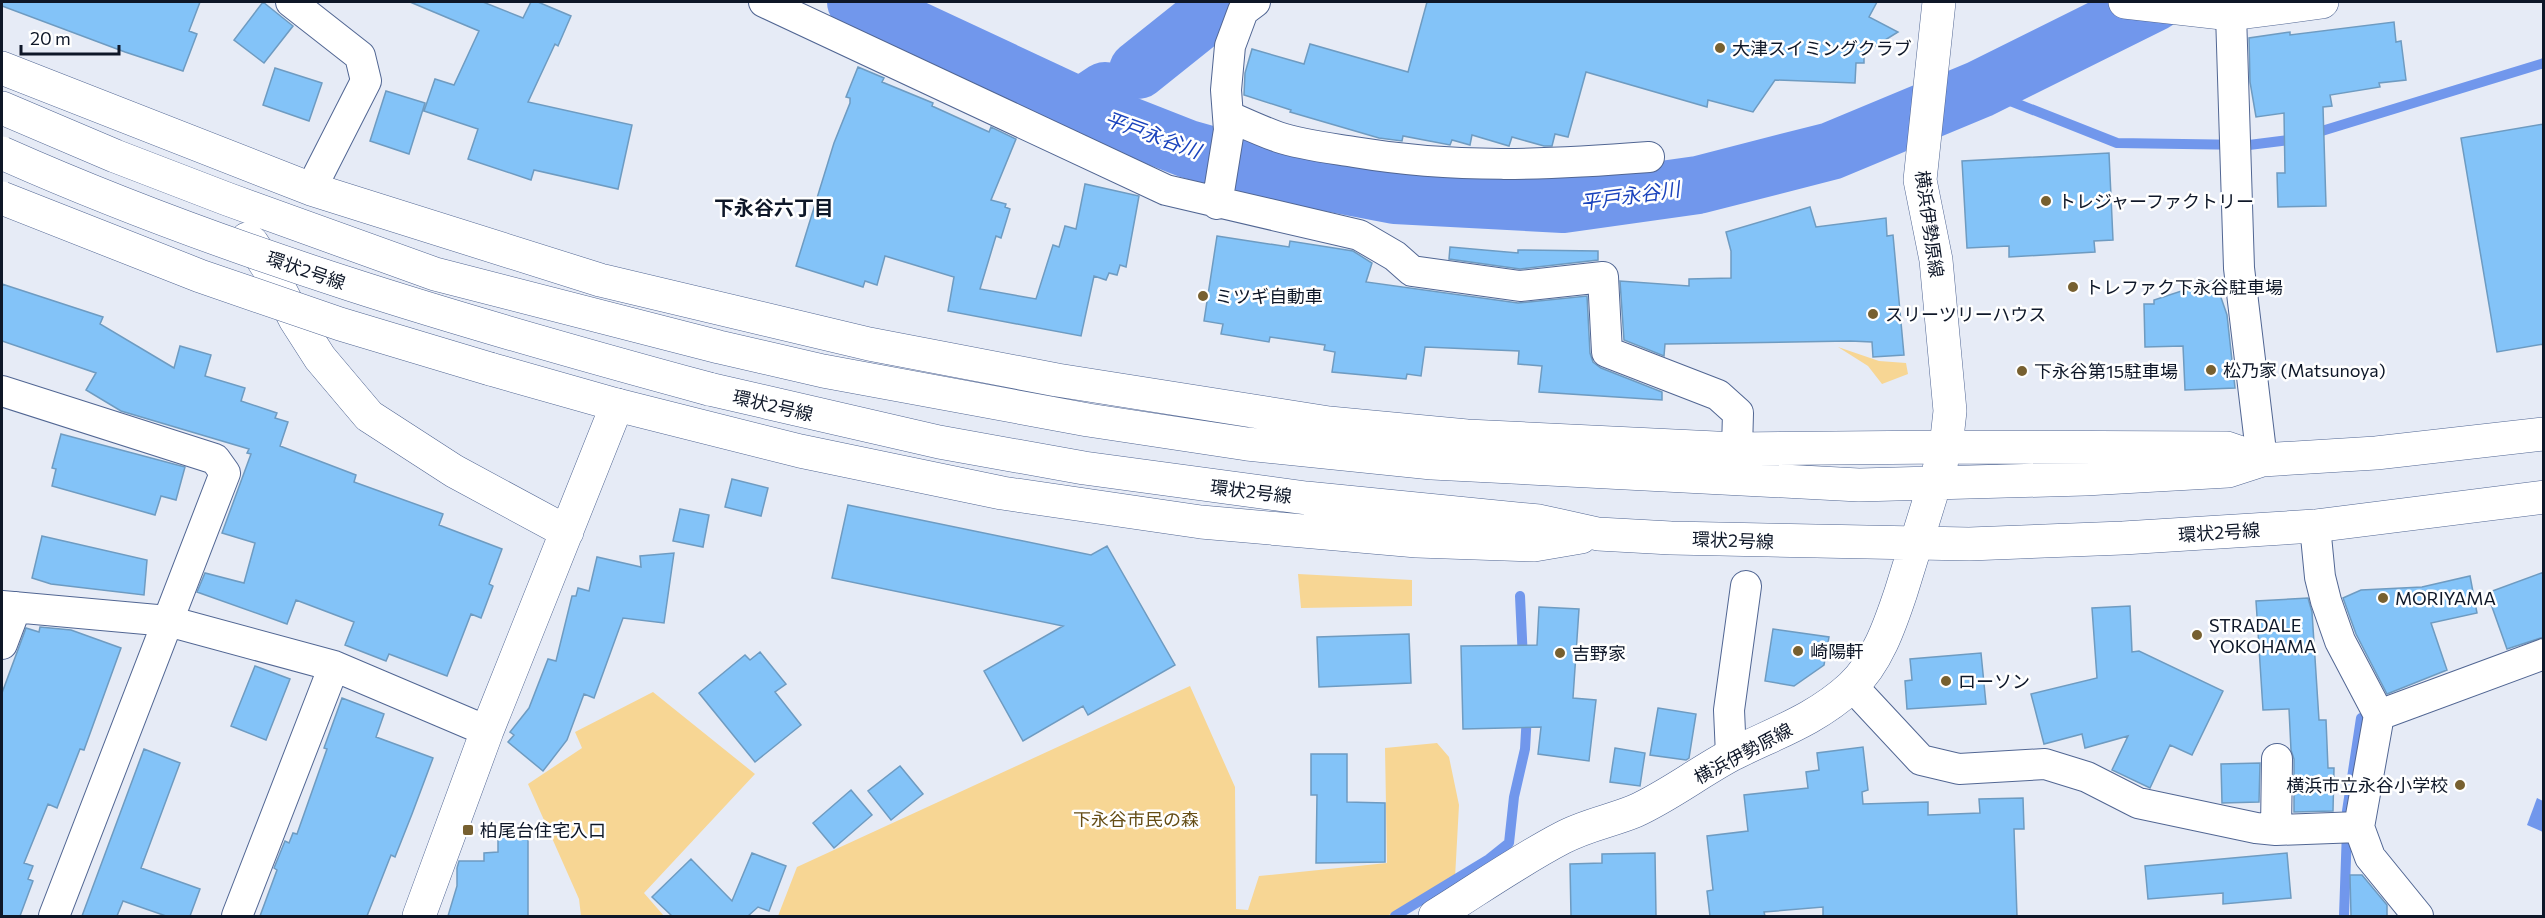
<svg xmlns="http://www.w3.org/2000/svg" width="2545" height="918" font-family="Commissioner,'Noto Sans JP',sans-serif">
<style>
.green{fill:#f7d694}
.water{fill:#7197ec}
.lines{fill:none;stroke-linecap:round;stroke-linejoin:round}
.stream{stroke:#7197ec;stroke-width:10}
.river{stroke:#7197ec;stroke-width:58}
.building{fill:#83c3f8;stroke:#6e9bc1;stroke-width:1.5}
.street-casing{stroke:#516693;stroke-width:32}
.secondary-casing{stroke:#516693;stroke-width:34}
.primary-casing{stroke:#516693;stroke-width:34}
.street{stroke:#fff;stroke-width:30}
.secondary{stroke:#fff;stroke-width:33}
.primary{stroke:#fff;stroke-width:33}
.primary-bridge-casing{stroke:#516693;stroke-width:34;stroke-linecap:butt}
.primary-bridge{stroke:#fff;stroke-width:33}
.poi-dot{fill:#776030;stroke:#fff;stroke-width:2}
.labels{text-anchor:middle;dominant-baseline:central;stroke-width:5;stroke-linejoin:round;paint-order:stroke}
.poi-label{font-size:18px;fill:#0e1728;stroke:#fff;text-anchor:start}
.street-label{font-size:18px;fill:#0e1728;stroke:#fff}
.park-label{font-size:18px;fill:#654d15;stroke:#fff}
.water-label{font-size:20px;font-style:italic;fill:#1a43bd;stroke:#fff}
.neighbourhood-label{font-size:20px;font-weight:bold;fill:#0e1728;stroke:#fff}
</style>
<rect width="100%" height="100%" fill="#e6ebf6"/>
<path class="green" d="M 1838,347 L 1879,361 L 1906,363 L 1908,374 L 1882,384 L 1868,366 Z
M 1298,574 L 1412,580 L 1412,606 L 1301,608 Z
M 1190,686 L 1235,787 L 1236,909 L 1248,910 L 1259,876 L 1387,863 L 1385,748 L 1437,743 L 1449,757 L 1459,805 L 1455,878 L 1387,916 L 778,916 L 797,867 Z
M 653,692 L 755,774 L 644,893 L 664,916 L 581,916 L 579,899 L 528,784 L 582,748 L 575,732 Z"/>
<path class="water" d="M 2537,798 L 2543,801 L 2543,832 L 2527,825 Z"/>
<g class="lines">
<path class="stream" d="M 1980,89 L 2117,143 L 2249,145 L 2297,139
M 2312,134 L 2544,63
M 1520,596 L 1523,660
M 2347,811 L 2361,718
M 1395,916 L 1489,859 L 1509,843 L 1514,797 L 1525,749 L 1527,714
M 2344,916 L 2347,830"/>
<path class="river" d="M 856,2 L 1081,107 L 1105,91
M 1138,70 L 1223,2
M 1081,107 L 1188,149 L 1259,169 L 1395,195 L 1563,204 L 1698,185 L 1831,151 L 1980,89 L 2155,2"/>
</g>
<path class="building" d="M 2,2 L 200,2 L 189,31 L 197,34 L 183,71 L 125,52 L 2,6 Z
M 263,2 L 293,26 L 264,63 L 234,40 Z
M 410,2 L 483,2 L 523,18 L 531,2 L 538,2 L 571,16 L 558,46 L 555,44 L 528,102 L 632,125 L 618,189 L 534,170 L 531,180 L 468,159 L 478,129 L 424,111 L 435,79 L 454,85 L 479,31 Z
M 1427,2 L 1877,2 L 1869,17 L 1898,32 L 1864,53 L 1864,63 L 1856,63 L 1855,83 L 1775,80 L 1753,112 L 1708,100 L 1707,107 L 1586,72 L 1568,137 L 1555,134 L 1552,146 L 1544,146 L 1512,137 L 1509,146 L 1472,135 L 1470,145 L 1452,140 L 1450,145 L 1403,136 L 1402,141 L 1379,138 L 1290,112 L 1291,110 L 1244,95 L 1245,73 L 1252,49 L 1304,64 L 1310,44 L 1408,72 Z
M 2394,22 L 2396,42 L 2401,41 L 2406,80 L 2379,83 L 2380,87 L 2330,95 L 2332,106 L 2323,107 L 2326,206 L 2278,207 L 2277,173 L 2285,173 L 2284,113 L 2256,117 L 2250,82 L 2249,38 L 2290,32 L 2290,35 Z
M 858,67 L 884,78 L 882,82 L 933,103 L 932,106 L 989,132 L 991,127 L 1016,139 L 991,200 L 1006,204 L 1005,207 L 1010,209 L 1001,238 L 996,236 L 980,289 L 1036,299 L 1053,245 L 1059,247 L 1065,226 L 1076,229 L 1085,184 L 1139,196 L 1126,267 L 1120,265 L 1117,275 L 1109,273 L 1106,280 L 1094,276 L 1081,336 L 948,311 L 954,277 L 885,256 L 877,285 L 865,281 L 863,287 L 796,266 L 834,143 L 850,103 L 850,98 L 846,97 Z
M 275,68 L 322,83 L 309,121 L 263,105 Z
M 386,91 L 425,103 L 409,154 L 370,141 Z
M 2544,124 L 2544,344 L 2497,352 L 2461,138 Z
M 2109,153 L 2113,240 L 2094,241 L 2095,252 L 2009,257 L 2009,246 L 1967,248 L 1962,161 Z
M 1810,207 L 1816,227 L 1886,218 L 1887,236 L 1893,235 L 1904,355 L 1873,357 L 1872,342 L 1850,341 L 1665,344 L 1664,356 L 1624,340 L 1620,281 L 1689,286 L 1689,279 L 1731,278 L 1731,251 L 1726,232 Z
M 1217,236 L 1289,247 L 1290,241 L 1353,251 L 1372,263 L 1366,282 L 1518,303 L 1587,296 L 1590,353 L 1593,362 L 1601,368 L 1662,392 L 1662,400 L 1539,392 L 1542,366 L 1518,364 L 1519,351 L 1425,347 L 1421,376 L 1407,374 L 1406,379 L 1332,372 L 1335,352 L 1324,350 L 1325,345 L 1270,337 L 1269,342 L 1221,334 L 1223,324 L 1204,321 Z
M 1450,247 L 1518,253 L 1518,250 L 1598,251 L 1598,260 L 1520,269 L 1449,259 Z
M 2215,280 L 2227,315 L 2235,388 L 2185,390 L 2183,346 L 2145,347 L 2144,304 L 2154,304 L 2154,300 Z
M 2,284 L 103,317 L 100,324 L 174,368 L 180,346 L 211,355 L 205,376 L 245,388 L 241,401 L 277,413 L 275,418 L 288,422 L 280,446 L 356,475 L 354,482 L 443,514 L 439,525 L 502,549 L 489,584 L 493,586 L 481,618 L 471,614 L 447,676 L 389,654 L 386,661 L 345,645 L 354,622 L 296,600 L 287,624 L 197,592 L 205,573 L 244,583 L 255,543 L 222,533 L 251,454 L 247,453 L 249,449 L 121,411 L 86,390 L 96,373 L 2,341 Z
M 61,434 L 185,467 L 176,500 L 161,496 L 155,515 L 52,486 L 56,469 L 52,468 Z
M 732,479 L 768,488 L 761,516 L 725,507 Z
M 848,505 L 1091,555 L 1107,546 L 1175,665 L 1088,715 L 1083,706 L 1023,741 L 984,671 L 1063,626 L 832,578 Z
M 680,509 L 709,515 L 703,547 L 673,541 Z
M 42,536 L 147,560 L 144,595 L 51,584 L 32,578 Z
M 674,553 L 664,623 L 623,618 L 594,698 L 584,694 L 567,740 L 543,771 L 508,742 L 514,735 L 510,732 L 529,708 L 548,659 L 556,661 L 572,596 L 576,596 L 578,588 L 589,591 L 597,557 L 641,567 L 640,556 Z
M 2544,572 L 2544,637 L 2507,649 L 2487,593 Z
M 2470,576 L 2477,613 L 2431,623 L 2447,670 L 2387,694 L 2356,634 L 2343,598 L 2361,590 L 2422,587 Z
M 2308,598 L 2312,612 L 2319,720 L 2326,720 L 2328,768 L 2334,768 L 2333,811 L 2294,812 L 2294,759 L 2291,750 L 2289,709 L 2263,710 L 2256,601 Z
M 2130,606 L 2132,652 L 2139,651 L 2223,691 L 2192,755 L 2170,745 L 2150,788 L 2112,770 L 2128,736 L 2085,748 L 2082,734 L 2044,744 L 2031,694 L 2097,678 L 2092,608 Z
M 1539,607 L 1579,609 L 1573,698 L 1596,700 L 1589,761 L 1538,754 L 1541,727 L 1463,729 L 1461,646 L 1537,645 Z
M 40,627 L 71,630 L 121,648 L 84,750 L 80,749 L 57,808 L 48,804 L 24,863 L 33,866 L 28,879 L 33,881 L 20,916 L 2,916 L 2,693 L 26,628 L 39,632 Z
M 1773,629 L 1829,637 L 1824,665 L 1794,686 L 1765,681 Z
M 1409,634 L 1411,683 L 1319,687 L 1317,637 Z
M 760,652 L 786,684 L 775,692 L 801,725 L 755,762 L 699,693 L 745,655 L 750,660 Z
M 1981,653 L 1986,704 L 1907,709 L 1905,681 L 1912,680 L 1910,659 Z
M 255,666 L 290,679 L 266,740 L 231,726 Z
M 342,698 L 384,714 L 376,737 L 433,758 L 412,814 L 395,857 L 391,855 L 367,916 L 260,916 L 277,870 L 274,868 L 285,841 L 289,843 L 293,833 L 297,834 L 327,749 L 324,748 Z
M 1658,708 L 1696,714 L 1689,758 L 1686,760 L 1650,755 Z
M 1863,747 L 1868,790 L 1862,792 L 1863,804 L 1928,802 L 1928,815 L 1980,813 L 1979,799 L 2023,798 L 2024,829 L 2014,829 L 2017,916 L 1823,916 L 1823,907 L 1764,912 L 1765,916 L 1710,916 L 1707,891 L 1713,890 L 1707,836 L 1748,831 L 1744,795 L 1808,788 L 1806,772 L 1819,770 L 1817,753 Z
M 1615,748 L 1645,753 L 1640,786 L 1610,782 Z
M 144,749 L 180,763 L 141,868 L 200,889 L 190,916 L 166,916 L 123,901 L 117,916 L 82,916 Z
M 1311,754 L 1347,754 L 1347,802 L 1385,803 L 1385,862 L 1316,863 L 1317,795 L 1311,795 Z
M 2260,763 L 2259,802 L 2222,803 L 2221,764 Z
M 900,766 L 923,794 L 891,820 L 868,791 Z
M 851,790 L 872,815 L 834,848 L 813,823 Z
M 498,835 L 528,835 L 528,916 L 448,916 L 457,886 L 457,868 L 459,861 L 484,861 L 484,853 L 498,852 Z
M 752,853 L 786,866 L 769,911 L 758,907 L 748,916 L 672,916 L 652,897 L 691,859 L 732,901 Z
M 1655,853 L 1656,916 L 1571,916 L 1570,864 L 1602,863 L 1602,854 Z
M 2287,853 L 2291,898 L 2223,904 L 2223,893 L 2148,899 L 2145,866 Z
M 2350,875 L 2362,875 L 2387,905 L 2387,916 L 2351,916 Z"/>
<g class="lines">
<defs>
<path id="street" d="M 291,2 L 360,56 L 366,81 L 311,189
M 764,2 L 1166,190 L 1359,235 L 1395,256 L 1412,271 L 1520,286 L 1603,277 L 1607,352 L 1718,395 L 1738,413 L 1737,449
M 2231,14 L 2239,268 L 2262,460
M 1228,116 C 1244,123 1261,131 1278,137 C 1302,145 1329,148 1354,152 C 1455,169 1547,165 1649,157
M 1217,204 L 1229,130 L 1226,90 L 1230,46 L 1243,11 L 1255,2
M 2,391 L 215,459 L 225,473 L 54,916
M 2315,526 L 2320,577 L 2326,601 L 2340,641 L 2379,715 L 2359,827 L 2370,857 L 2418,916
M 2,606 L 168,621 L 334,666 L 487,731
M 2,644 L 16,607
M 1852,686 L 1921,760 L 1959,769 L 2045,764 L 2087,777 L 2138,803 L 2256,828 L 2276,830 L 2359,827
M 2379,715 L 2544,654
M 1731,755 L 1729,710 L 1746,586
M 2276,830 L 2277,759
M 237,916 L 334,666"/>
<path id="secondary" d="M 247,239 L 252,243 L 272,274 L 295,319 L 320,358 L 369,416 L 454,471 L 567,532
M 419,916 L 487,731 L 617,405"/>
<path id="primary" d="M 2125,2 L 2231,14 L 2322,2
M 2,68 L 311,189 L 600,280 L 869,344 L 1057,380 L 1329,423 L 1467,436 L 1737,449 L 1946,447 L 2227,448 L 2262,460
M 2,108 L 115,156 L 227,199 L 435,274 L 719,347 L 823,371 L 1088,420 L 1247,444 L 1432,463 L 1859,485 L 2085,479 L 2228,471 L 2262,460 L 2376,453 L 2544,434
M 490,369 L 617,405 L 800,451 L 1002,493 L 1201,522 L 1417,541 L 1534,545 L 1581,537
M 709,389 L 939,442 L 1084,468 L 1306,498 L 1539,521 L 1598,534 L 1671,538 L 1969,544 L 2123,538 L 2315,526 L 2544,497
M 1435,916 C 1477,890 1518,861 1562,838 C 1586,825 1611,821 1635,811 C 1670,795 1699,772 1733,754 C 1775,733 1815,720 1851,687 C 1877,663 1890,625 1901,592 L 1946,447 L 1950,411 L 1936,260 L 1920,180 L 1939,2"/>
</defs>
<use href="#street" class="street-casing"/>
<use href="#secondary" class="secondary-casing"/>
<use href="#primary" class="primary-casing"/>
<use href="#street" class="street"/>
<use href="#secondary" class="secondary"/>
<use href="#primary" class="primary"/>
<defs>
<path id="primary-bridge" d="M 2,153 C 229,254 469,324 709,389
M 2,198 L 200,276 L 340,324 L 490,369"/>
</defs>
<use href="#primary-bridge" class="primary-bridge-casing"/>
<use href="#primary-bridge" class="primary-bridge"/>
</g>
<g class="poi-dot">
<circle cx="1720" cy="48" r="6"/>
<circle cx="2046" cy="201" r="6"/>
<circle cx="2073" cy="287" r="6"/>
<circle cx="1203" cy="296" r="6"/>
<circle cx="1873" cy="314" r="6"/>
<circle cx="2211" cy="370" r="6"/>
<circle cx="2022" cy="371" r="6"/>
<circle cx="2383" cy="598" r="6"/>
<circle cx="2197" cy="635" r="6"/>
<circle cx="1798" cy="651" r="6"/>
<circle cx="1560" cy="653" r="6"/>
<circle cx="1946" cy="681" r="6"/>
<circle cx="2460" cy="785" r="6"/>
<rect x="462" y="824" width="12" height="12" rx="3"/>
</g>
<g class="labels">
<g class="poi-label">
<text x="1732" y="48">大津スイミングクラブ</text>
<text x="2058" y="201">トレジャーファクトリー</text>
<text x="2085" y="287">トレファク下永谷駐車場</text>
<text x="1215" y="296">ミツギ自動車</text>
<text x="1885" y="314">スリーツリーハウス</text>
<text x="2223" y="370">松乃家 (Matsunoya)</text>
<text x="2034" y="371">下永谷第15駐車場</text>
<text x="2395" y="598">MORIYAMA</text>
<text x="2209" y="625">STRADALE<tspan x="2209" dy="21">YOKOHAMA</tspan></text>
<text x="1810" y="651">崎陽軒</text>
<text x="1572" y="653">吉野家</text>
<text x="1958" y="681">ローソン</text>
<text x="2448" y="785" text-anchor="end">横浜市立永谷小学校</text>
<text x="480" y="830">柏尾台住宅入口</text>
</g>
<g class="street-label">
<text transform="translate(1930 224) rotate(82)">横浜伊勢原線</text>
<text transform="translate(306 270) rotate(19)">環状2号線</text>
<text transform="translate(773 405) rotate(13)">環状2号線</text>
<text transform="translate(1251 491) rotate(7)">環状2号線</text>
<text transform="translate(2219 532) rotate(-4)">環状2号線</text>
<text transform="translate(1733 540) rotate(2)">環状2号線</text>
<text transform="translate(1743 753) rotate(-28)">横浜伊勢原線</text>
</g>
<g class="park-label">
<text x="1136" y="819">下永谷市民の森</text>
</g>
<g class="water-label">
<text transform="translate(1153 134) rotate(20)">平戸永谷川</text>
<text transform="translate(1630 195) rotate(-8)">平戸永谷川</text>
</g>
<g class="neighbourhood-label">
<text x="774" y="207">下永谷六丁目</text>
</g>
</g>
<rect width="2545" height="918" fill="none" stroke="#0e1728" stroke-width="6"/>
<path d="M21 45v9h98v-9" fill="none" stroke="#0e1728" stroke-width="3"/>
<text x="30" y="45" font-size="18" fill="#0e1728" stroke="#ffffff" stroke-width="4.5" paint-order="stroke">20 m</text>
</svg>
